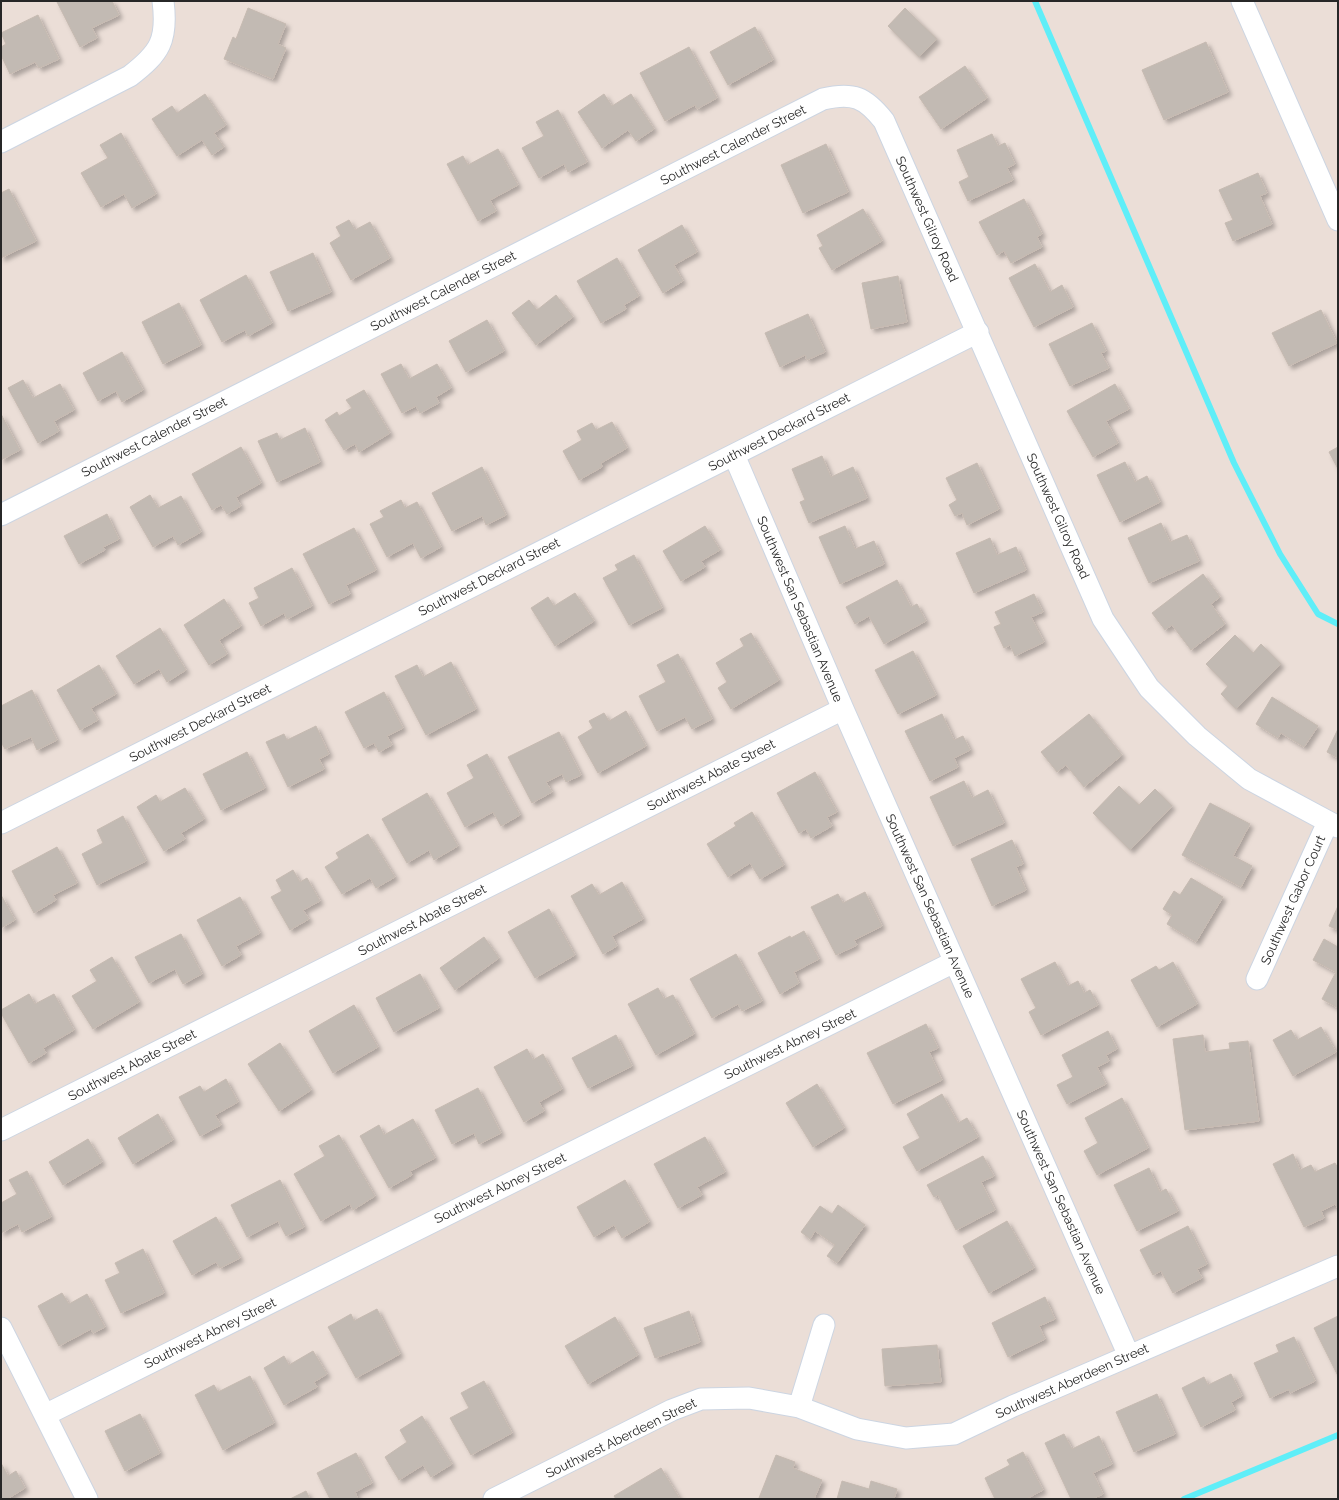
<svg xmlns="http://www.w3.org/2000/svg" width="1339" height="1500" font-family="Raleway,sans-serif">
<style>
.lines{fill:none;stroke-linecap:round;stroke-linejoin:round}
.stream{stroke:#5feef8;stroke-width:6}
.building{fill:#c2bab3;stroke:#c6bab1;filter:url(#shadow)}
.minor-casing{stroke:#ccd5e2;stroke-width:23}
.minor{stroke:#fff;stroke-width:21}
.labels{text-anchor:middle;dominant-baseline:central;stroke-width:3;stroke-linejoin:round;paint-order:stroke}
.street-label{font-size:13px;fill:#272727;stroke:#fff}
</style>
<defs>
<filter id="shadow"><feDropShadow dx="3.5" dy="3.5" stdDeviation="2" flood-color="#0004"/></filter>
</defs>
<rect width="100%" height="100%" fill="#ebded7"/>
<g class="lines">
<path class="stream" d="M 1035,1 L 1234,463 L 1280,554 L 1318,614 L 1338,624
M 1184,1499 L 1338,1435"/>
</g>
<path class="building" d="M 60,1 L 112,1 L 119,15 L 92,28 L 97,38 L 80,47 L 57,2 Z
M 248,8 L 286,24 L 278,44 L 286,48 L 273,79 L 224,59 L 233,37 L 236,39 Z
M 905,8 L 937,39 L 919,57 L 888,26 Z
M 38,15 L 59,59 L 39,68 L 35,62 L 10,74 L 1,55 L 1,47 L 6,44 L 1,33 Z
M 755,27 L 773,60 L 728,85 L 710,52 Z
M 1206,42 L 1228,92 L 1164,120 L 1142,70 Z
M 689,47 L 717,98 L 697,109 L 695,105 L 665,121 L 640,73 Z
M 965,66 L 987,98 L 941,129 L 919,97 Z
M 205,94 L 226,125 L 214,133 L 224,147 L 212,155 L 202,140 L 177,156 L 152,119 L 172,106 L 177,113 Z
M 604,94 L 612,106 L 631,94 L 654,129 L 636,141 L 628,130 L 602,148 L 578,112 Z
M 558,110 L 587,162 L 568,172 L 564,164 L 539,178 L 522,148 L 544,136 L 536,122 Z
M 121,133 L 156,194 L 132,208 L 124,194 L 101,207 L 81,173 L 108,158 L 100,145 Z
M 992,134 L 998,146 L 1005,143 L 1015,164 L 1007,168 L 1013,180 L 968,201 L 959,182 L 969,177 L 957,150 Z
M 826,144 L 848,192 L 803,213 L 781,165 Z
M 498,149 L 518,185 L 490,200 L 496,211 L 478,221 L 447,164 L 463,156 L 468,165 Z
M 1258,173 L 1267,193 L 1260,196 L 1272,224 L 1233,241 L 1225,223 L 1233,220 L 1219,190 Z
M 9,189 L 36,241 L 1,258 L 1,193 Z
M 1024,199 L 1042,234 L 1037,237 L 1042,247 L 1011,263 L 1004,251 L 997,255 L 979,222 Z
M 863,209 L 882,241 L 832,270 L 819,248 L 823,246 L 817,235 Z
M 349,220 L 355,230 L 370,222 L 390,258 L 351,280 L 330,243 L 341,236 L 336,227 Z
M 682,225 L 697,252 L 674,265 L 683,281 L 663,293 L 638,250 Z
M 313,253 L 331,292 L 288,311 L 270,272 Z
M 617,258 L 639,296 L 624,305 L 626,309 L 601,323 L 577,281 Z
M 1035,264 L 1050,292 L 1062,285 L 1073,307 L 1034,327 L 1009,278 Z
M 246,275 L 272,323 L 248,336 L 245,330 L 222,342 L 200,300 Z
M 898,276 L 907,322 L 871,329 L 862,283 Z
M 556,295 L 573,317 L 536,345 L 512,313 L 529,300 L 537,310 Z
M 179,303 L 201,345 L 163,364 L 142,322 Z
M 1321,310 L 1337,343 L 1289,366 L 1272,333 Z
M 808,314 L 825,352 L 807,360 L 805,355 L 780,367 L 765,333 Z
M 487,320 L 504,351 L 466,372 L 449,341 Z
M 1092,323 L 1106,351 L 1101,353 L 1109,368 L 1070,386 L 1049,344 Z
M 122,352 L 143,390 L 122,402 L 116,391 L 98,401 L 83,373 Z
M 401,364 L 409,379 L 437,364 L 451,388 L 436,397 L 439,403 L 420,413 L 416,406 L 402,413 L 381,374 Z
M 23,380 L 33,398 L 60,384 L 74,410 L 54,421 L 59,431 L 38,443 L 8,388 Z
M 1115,384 L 1129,409 L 1106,421 L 1118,443 L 1093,457 L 1067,411 Z
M 364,390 L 390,433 L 359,452 L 355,444 L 344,450 L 325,420 L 337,412 L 339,416 L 352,408 L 346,400 Z
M 1,414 L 20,450 L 1,460 Z
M 612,422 L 627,448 L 601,463 L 602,467 L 579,480 L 563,451 L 582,440 L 577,431 L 592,423 L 596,430 Z
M 305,428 L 320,462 L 277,482 L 258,441 L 277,433 L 280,440 Z
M 241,447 L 261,483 L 236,497 L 241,506 L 227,514 L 221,505 L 212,510 L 192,474 Z
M 1338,447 L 1338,469 L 1329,452 Z
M 822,456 L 831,477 L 853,467 L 867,498 L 809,523 L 800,502 L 805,500 L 792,469 Z
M 1125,462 L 1135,482 L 1147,476 L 1160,502 L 1120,522 L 1097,475 Z
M 977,463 L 999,509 L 967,525 L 962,513 L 955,516 L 949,505 L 957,500 L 946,478 Z
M 482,467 L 506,515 L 486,525 L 482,516 L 452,531 L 432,493 Z
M 150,495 L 158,508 L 181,496 L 201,532 L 178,545 L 173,536 L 153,547 L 130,507 Z
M 401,500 L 405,508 L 417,502 L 441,547 L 421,558 L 413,543 L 387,557 L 370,524 L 384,517 L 380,511 Z
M 107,514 L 119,539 L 103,547 L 105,550 L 79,564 L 64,536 Z
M 1161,523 L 1170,542 L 1187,535 L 1199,561 L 1149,583 L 1128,538 Z
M 705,526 L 720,550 L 701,561 L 705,567 L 681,581 L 663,551 Z
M 845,526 L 855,549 L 874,541 L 884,564 L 840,584 L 819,537 Z
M 354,528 L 376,570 L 346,585 L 350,594 L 329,604 L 303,554 Z
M 990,538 L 997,555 L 1016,547 L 1026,570 L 974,593 L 956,553 Z
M 634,555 L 662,608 L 629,625 L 603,578 L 618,570 L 615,565 Z
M 292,568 L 312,606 L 287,619 L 284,613 L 261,626 L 249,603 L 259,598 L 254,588 Z
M 1203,574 L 1220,597 L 1211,604 L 1225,624 L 1191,650 L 1172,625 L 1165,630 L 1152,613 Z
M 897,580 L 911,607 L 917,604 L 926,621 L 884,644 L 869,616 L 855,624 L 846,607 Z
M 575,593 L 594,621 L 555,646 L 531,608 L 548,597 L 554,606 Z
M 1034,594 L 1043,612 L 1031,617 L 1044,642 L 1015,656 L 1010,645 L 1004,648 L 994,627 L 1001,624 L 995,612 Z
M 224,599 L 241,626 L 219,640 L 227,654 L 209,665 L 184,625 Z
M 160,628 L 186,670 L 167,682 L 159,669 L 134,684 L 116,656 Z
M 751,633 L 779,680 L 731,709 L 718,688 L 727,682 L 716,663 L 744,646 L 740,639 Z
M 1235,635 L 1253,653 L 1261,644 L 1281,664 L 1236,709 L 1221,694 L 1228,686 L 1206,664 Z
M 913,651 L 936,695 L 898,714 L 875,670 Z
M 678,654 L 712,719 L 692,729 L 685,717 L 657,731 L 639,696 L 666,682 L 657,665 Z
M 451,662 L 476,709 L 426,735 L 395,676 L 417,665 L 423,677 Z
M 99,665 L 116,694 L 91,708 L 98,720 L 80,730 L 57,690 Z
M 32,690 L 57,740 L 37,750 L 31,737 L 5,749 L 1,742 L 1,706 Z
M 384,692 L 403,728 L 387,736 L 392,745 L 379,752 L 374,743 L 364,748 L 345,712 Z
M 1272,697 L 1318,726 L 1304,747 L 1281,733 L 1278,738 L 1256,724 Z
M 626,711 L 646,746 L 598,773 L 578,737 L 593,728 L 589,721 L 604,713 L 609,721 Z
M 942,714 L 954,740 L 963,736 L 970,750 L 954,758 L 958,767 L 930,781 L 905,731 Z
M 1089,714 L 1122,755 L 1084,787 L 1066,765 L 1057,772 L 1041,752 Z
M 316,726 L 329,754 L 319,759 L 324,769 L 288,787 L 266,742 L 284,734 L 287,740 Z
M 1338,729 L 1338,758 L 1327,752 Z
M 559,732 L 581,775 L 566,782 L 562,774 L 546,782 L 552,792 L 532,803 L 508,757 Z
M 247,752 L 265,788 L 221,810 L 203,774 Z
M 487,754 L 520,815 L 501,826 L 493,812 L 465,827 L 447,793 L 474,778 L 467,765 Z
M 815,772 L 837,812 L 827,817 L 832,826 L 811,838 L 806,829 L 799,833 L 777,793 Z
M 964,781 L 972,798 L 988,790 L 1004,823 L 953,846 L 930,797 Z
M 1119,786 L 1139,805 L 1155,789 L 1172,806 L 1130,850 L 1093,813 Z
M 185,788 L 204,819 L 181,833 L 185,839 L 164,851 L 137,807 L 156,795 L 160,802 Z
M 427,793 L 458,846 L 434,860 L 429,850 L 407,863 L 382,819 Z
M 1210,803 L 1250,824 L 1233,856 L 1252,866 L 1241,887 L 1182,855 Z
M 752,812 L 784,865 L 760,879 L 750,863 L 728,877 L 707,844 L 736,826 L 734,823 Z
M 123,816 L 146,861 L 97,885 L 82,854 L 103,843 L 97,830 Z
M 368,834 L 395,877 L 376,888 L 370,878 L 342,894 L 325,867 L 339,858 L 336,853 Z
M 1012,840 L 1023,864 L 1016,867 L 1026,890 L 992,906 L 971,859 Z
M 57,847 L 77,883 L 53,895 L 56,900 L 34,913 L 12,871 Z
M 293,870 L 300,882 L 307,878 L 320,901 L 303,910 L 309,919 L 290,930 L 271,897 L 282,891 L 276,880 Z
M 1191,878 L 1223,897 L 1196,942 L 1167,924 L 1172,915 L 1163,909 L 1174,891 L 1180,895 Z
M 622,882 L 643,919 L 612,936 L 617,946 L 603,954 L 571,896 L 592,884 L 599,895 Z
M 865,892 L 882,926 L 854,940 L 857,945 L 836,955 L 811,907 L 838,894 L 843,903 Z
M 1,895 L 15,920 L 1,928 Z
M 240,897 L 260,933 L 236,946 L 241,955 L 222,966 L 197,920 Z
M 1338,906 L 1338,930 L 1329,926 Z
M 549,909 L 575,955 L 535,978 L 508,932 Z
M 804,931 L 819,959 L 794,972 L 799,983 L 780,994 L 758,953 L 790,936 L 791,938 Z
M 181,934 L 202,974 L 183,984 L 175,969 L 149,983 L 135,957 Z
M 484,937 L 499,958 L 455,990 L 440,968 Z
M 1324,939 L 1338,947 L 1338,1008 L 1322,999 L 1336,972 L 1313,960 Z
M 736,954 L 762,1001 L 742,1011 L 738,1004 L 712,1018 L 690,979 Z
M 112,957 L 139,1002 L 93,1029 L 72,996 L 97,981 L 90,970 Z
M 1055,962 L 1068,986 L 1078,981 L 1084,993 L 1090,990 L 1098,1005 L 1041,1035 L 1029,1012 L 1036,1008 L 1021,979 Z
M 1173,962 L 1197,1004 L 1157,1027 L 1131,980 L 1156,966 L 1159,970 Z
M 420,974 L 439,1008 L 394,1032 L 376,998 Z
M 658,988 L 664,999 L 673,995 L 694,1034 L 656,1055 L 628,1004 Z
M 29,994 L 35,1004 L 54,994 L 74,1030 L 43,1048 L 46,1053 L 29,1063 L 1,1013 L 1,1010 Z
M 354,1005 L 378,1047 L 333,1073 L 309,1031 Z
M 926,1024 L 938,1048 L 929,1052 L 942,1080 L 893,1104 L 867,1053 Z
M 1321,1027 L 1336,1052 L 1293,1076 L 1273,1040 L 1291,1030 L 1297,1040 Z
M 1108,1031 L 1117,1049 L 1106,1055 L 1109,1061 L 1097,1067 L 1106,1084 L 1067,1104 L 1057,1085 L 1073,1077 L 1062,1055 Z
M 616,1035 L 632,1066 L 588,1088 L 572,1058 Z
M 1203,1035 L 1205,1052 L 1230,1049 L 1229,1043 L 1248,1041 L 1259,1121 L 1185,1130 L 1173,1039 Z
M 280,1043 L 311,1090 L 279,1111 L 248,1064 Z
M 527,1049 L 533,1060 L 543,1054 L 562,1089 L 539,1102 L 544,1111 L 524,1122 L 494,1067 Z
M 226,1079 L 238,1102 L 215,1115 L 221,1125 L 200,1136 L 179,1097 L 200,1086 L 204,1092 Z
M 817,1084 L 844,1128 L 813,1147 L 786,1103 Z
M 478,1088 L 501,1133 L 479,1144 L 474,1133 L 452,1144 L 435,1110 Z
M 942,1094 L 958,1123 L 967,1118 L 978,1137 L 917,1171 L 903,1147 L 920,1138 L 907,1114 Z
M 1122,1098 L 1148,1148 L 1097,1175 L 1084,1151 L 1098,1143 L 1085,1118 Z
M 158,1114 L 173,1140 L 133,1164 L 118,1138 Z
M 413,1119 L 435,1158 L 410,1171 L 412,1175 L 389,1188 L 360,1136 L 379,1125 L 384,1135 Z
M 339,1135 L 375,1196 L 353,1210 L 350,1204 L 321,1221 L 294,1174 L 325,1156 L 319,1146 Z
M 705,1137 L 725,1172 L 697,1187 L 702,1195 L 678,1208 L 654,1164 Z
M 88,1139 L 102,1162 L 63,1185 L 49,1162 Z
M 1293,1154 L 1300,1170 L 1311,1165 L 1315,1172 L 1335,1163 L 1338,1168 L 1338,1209 L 1335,1204 L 1321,1211 L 1324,1218 L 1304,1227 L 1273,1164 Z
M 983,1156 L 994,1176 L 981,1182 L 995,1210 L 956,1230 L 938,1195 L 934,1197 L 927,1185 Z
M 1149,1168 L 1160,1192 L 1166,1189 L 1178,1211 L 1137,1231 L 1114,1185 Z
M 27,1171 L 51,1217 L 22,1232 L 18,1224 L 1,1233 L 1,1203 L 17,1194 L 9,1180 Z
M 280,1180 L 304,1227 L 286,1236 L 278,1221 L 247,1237 L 231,1205 Z
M 625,1180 L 649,1222 L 622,1238 L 614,1225 L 594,1237 L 577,1207 Z
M 838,1205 L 865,1225 L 837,1263 L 827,1256 L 835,1245 L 815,1231 L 810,1239 L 801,1232 L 820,1206 L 832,1214 Z
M 216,1217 L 240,1258 L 220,1268 L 216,1262 L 192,1275 L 173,1241 Z
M 1007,1221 L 1034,1268 L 989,1293 L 963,1246 Z
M 1188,1226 L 1207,1264 L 1197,1269 L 1202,1278 L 1173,1293 L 1161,1271 L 1153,1275 L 1140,1250 Z
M 143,1249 L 164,1293 L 121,1313 L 105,1280 L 120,1273 L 115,1263 Z
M 62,1293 L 69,1304 L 87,1294 L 105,1327 L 93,1333 L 91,1329 L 59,1346 L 38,1306 Z
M 1045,1297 L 1055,1319 L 1039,1326 L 1045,1339 L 1008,1357 L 992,1323 Z
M 377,1309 L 400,1354 L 356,1378 L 328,1327 L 351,1314 L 354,1321 Z
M 689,1311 L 700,1342 L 655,1358 L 644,1328 Z
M 1338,1316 L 1338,1376 L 1314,1328 Z
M 615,1317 L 638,1355 L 588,1384 L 565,1346 Z
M 1294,1337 L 1315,1381 L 1290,1393 L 1289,1389 L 1270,1398 L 1254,1363 L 1279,1352 L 1276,1345 Z
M 937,1345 L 941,1382 L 885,1386 L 882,1349 Z
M 313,1351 L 327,1374 L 314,1382 L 317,1387 L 284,1405 L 264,1368 L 284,1356 L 289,1365 Z
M 1231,1374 L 1242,1396 L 1231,1402 L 1235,1410 L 1201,1427 L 1182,1388 L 1204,1377 L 1208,1385 Z
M 250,1376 L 274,1423 L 223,1450 L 195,1395 L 214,1385 L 218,1392 Z
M 484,1381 L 512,1433 L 471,1455 L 450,1418 L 469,1408 L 461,1393 Z
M 1157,1394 L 1175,1434 L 1134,1452 L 1116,1412 Z
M 140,1414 L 160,1453 L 125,1471 L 105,1431 Z
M 422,1416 L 452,1464 L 431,1477 L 423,1465 L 399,1480 L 385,1457 L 407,1442 L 400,1430 Z
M 1064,1434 L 1072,1449 L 1099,1436 L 1112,1464 L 1093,1473 L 1103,1494 L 1092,1499 L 1071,1499 L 1045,1443 Z
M 1023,1452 L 1043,1490 L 1026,1499 L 995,1499 L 985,1478 L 1010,1465 L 1007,1460 Z
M 356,1453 L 372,1483 L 355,1492 L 358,1499 L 330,1499 L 317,1473 Z
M 776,1455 L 795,1462 L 793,1468 L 822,1480 L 814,1499 L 759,1498 Z
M 1,1463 L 8,1476 L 16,1471 L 25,1488 L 7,1499 L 1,1499 Z
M 661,1468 L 680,1499 L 616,1499 L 614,1496 Z
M 842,1481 L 869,1489 L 871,1481 L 897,1489 L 894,1499 L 837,1499 Z
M 306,1491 L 310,1499 L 290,1499 Z"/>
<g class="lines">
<defs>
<path id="minor" d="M 1242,1 L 1338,220
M 1,142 L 130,76 C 160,53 168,40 163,1
M 734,455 L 843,709 L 1129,1356
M 1,515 L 823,99 C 853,92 865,97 884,121 L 1103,619 L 1149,688 L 1197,736 L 1249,779 L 1338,827
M 1,823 L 978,332
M 1257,979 L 1328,822
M 1,1130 L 843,709
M 1,1328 L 87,1499
M 799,1407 L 824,1325
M 45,1415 L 954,962
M 494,1499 L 672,1410 L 701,1399 L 749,1398 L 799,1407 L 857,1429 L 906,1438 L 954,1434 L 1013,1406 L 1338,1266"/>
</defs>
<use href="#minor" class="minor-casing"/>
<use href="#minor" class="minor"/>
</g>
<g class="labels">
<g class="street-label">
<text transform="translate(733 145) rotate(-27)">Southwest Calender Street</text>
<text transform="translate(927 219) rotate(66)">Southwest Gilroy Road</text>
<text transform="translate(443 291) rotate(-27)">Southwest Calender Street</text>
<text transform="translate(779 432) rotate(-27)">Southwest Deckard Street</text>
<text transform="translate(154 437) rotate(-27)">Southwest Calender Street</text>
<text transform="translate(1058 516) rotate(66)">Southwest Gilroy Road</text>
<text transform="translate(489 577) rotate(-27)">Southwest Deckard Street</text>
<text transform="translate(800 609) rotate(67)">Southwest San Sebastian Avenue</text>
<text transform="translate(200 723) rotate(-27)">Southwest Deckard Street</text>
<text transform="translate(711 775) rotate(-27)">Southwest Abate Street</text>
<text transform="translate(1293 900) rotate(-66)">Southwest Gabor Court</text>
<text transform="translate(930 906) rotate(66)">Southwest San Sebastian Avenue</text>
<text transform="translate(422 920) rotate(-27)">Southwest Abate Street</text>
<text transform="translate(790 1044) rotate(-26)">Southwest Abney Street</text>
<text transform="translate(132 1065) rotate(-27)">Southwest Abate Street</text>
<text transform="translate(500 1188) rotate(-26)">Southwest Abney Street</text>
<text transform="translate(1061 1202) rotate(66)">Southwest San Sebastian Avenue</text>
<text transform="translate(210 1333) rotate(-26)">Southwest Abney Street</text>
<text transform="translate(1072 1381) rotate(-24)">Southwest Aberdeen Street</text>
<text transform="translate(621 1438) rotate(-26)">Southwest Aberdeen Street</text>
</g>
</g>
<rect width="1339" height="1500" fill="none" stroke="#272727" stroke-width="4"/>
</svg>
